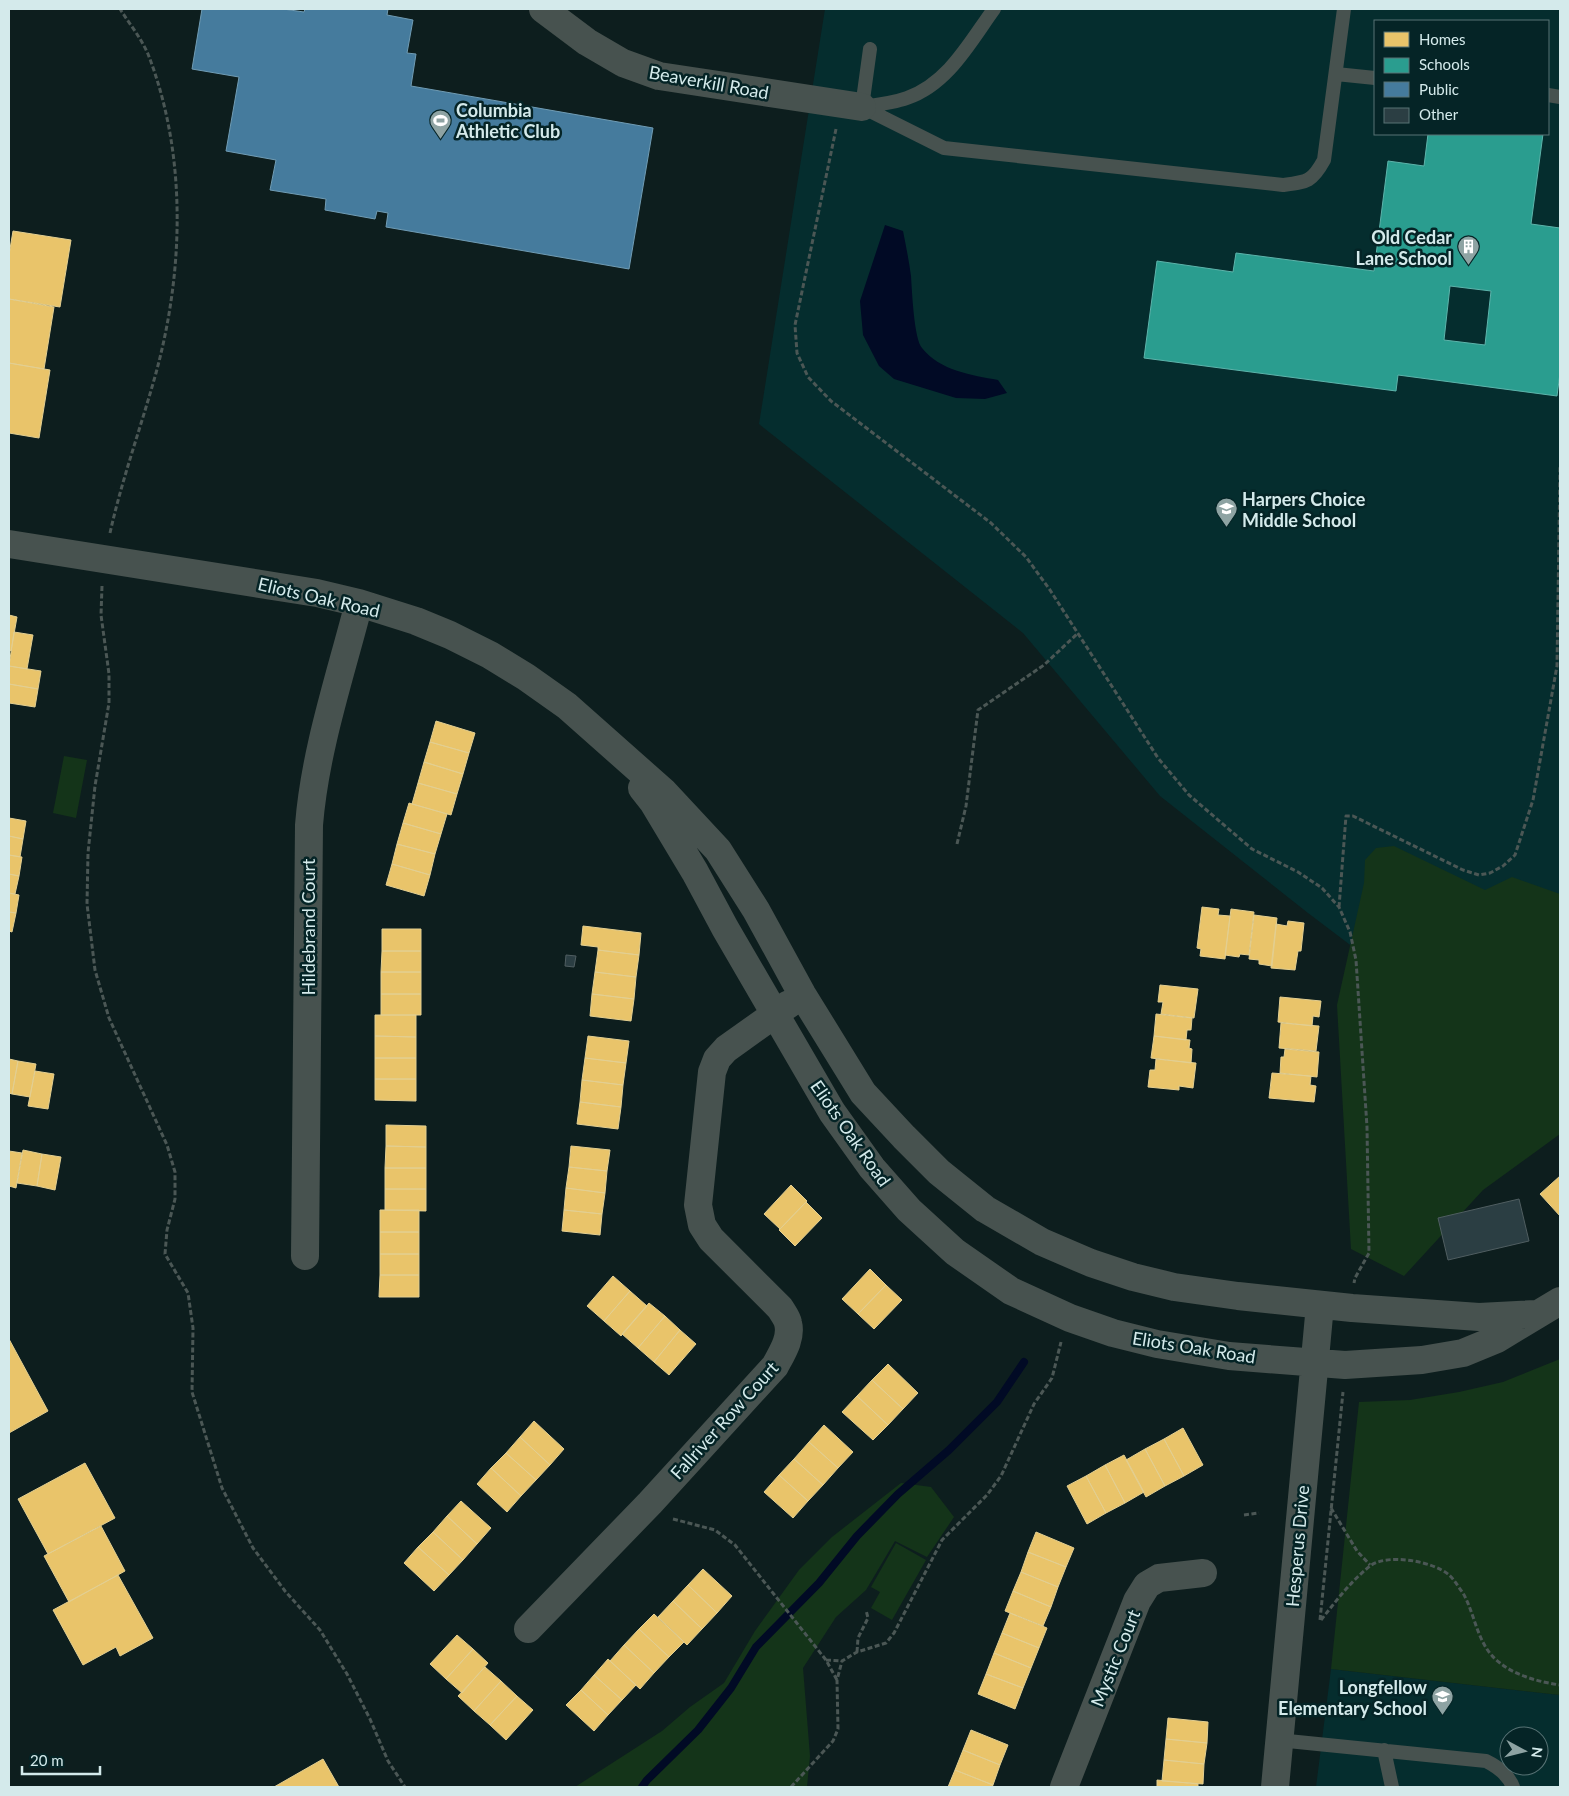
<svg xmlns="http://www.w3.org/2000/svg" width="1569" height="1796" font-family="Lato,sans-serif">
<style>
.built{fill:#052d2e;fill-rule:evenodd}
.green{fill:#143419}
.water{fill:#010a25}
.homes{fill:#e9c46a;stroke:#e3cf91}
.schools{fill:#2a9d8f;stroke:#5db4ab;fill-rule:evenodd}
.public{fill:#457b9d;stroke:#709cb4}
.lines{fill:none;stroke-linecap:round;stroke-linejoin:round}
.stream{stroke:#010a25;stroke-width:8}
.building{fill:#2b3e43;stroke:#505e61}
.path{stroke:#4b5755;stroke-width:3;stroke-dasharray:5 2.5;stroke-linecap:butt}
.service{stroke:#47524f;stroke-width:14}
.minor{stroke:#47524f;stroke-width:28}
.labels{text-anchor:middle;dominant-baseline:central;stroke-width:5;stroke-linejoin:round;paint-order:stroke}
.street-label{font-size:18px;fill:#d4eaeb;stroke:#052426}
.poi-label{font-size:18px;font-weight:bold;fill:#d4eaeb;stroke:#052426;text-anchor:start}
</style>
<rect width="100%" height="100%" fill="#0d1e1e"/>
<path class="built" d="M 825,9 L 1560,9 L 1560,1066 L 1374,963 L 1308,913 L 1160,796 L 1023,633 L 759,424 ZM 1375,21 L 1548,21 L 1548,134 L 1375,134 Z
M 1331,1669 L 1560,1695 L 1560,1787 L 1316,1787 ZM 1509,1736 L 1539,1736 L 1539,1766 L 1509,1766 Z"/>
<path class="green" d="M 64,756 L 87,760 L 76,818 L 53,813 Z
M 1394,846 L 1485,890 L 1512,877 L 1560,894 L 1560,1134 L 1483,1190 L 1404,1276 L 1351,1249 L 1337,1005 L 1364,883 L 1365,860 L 1376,848 Z
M 1560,1359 L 1560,1695 L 1331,1669 L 1359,1402 L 1410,1400 L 1459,1392 L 1503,1382 Z
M 901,1483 L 931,1487 L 954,1517 L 927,1557 L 895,1541 L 866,1590 L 836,1617 L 803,1668 L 810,1756 L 807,1787 L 575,1787 L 662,1731 L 690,1707 L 724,1683 L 755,1631 L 799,1570 L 832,1537 Z
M 896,1543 L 926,1560 L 892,1620 L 871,1608 L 880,1592 L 871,1587 Z"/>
<path class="water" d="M 885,225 L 903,231 C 906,246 909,261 911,276 C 912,291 914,339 922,348 C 940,371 972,375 998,380 L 1007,393 L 985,399 L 956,398 L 894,379 L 879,366 L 863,335 L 860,301 Z"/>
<path class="homes" d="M 13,231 L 71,240 L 60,307 L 9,299 L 9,255 Z
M 9,299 L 54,307 L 44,369 L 9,363 Z
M 9,363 L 50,370 L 39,438 L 9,433 Z
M 9,615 L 17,617 L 11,651 L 9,650 Z
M 14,632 L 33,635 L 27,669 L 9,666 Z
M 9,666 L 41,671 L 38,689 L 9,684 Z
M 9,684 L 38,689 L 35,707 L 9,703 Z
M 436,721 L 475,733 L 469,753 L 430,742 Z
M 430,742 L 469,753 L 463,774 L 424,762 Z
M 424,762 L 463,774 L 457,794 L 418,783 Z
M 418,783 L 457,794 L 451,815 L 412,804 Z
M 409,803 L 447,814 L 441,834 L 403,823 Z
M 9,818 L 26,821 L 23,839 L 9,836 Z
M 403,823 L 441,834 L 435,854 L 397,844 Z
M 9,836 L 23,839 L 20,857 L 9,855 Z
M 397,844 L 435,854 L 430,875 L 392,864 Z
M 9,855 L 22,857 L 19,876 L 9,874 Z
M 392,864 L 430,875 L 424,896 L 386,885 Z
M 9,874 L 19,876 L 15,894 L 9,893 Z
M 9,893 L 19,895 L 16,913 L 9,912 Z
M 1202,907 L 1219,909 L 1218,915 L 1230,916 L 1225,959 L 1200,956 L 1201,949 L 1197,948 Z
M 1231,909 L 1254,912 L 1249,955 L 1240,954 L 1239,957 L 1225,955 Z
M 9,912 L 16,913 L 12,932 L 9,931 Z
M 1254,915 L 1277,918 L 1272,966 L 1259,964 L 1259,960 L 1249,959 Z
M 1288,921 L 1304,923 L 1301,951 L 1298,951 L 1295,970 L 1271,968 L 1276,924 L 1287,926 Z
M 583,926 L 641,933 L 639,955 L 598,950 L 598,947 L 581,945 Z
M 382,929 L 421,929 L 421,951 L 382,951 Z
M 598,950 L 639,955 L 636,977 L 595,972 Z
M 382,951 L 421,951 L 421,972 L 381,972 Z
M 381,972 L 421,972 L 421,994 L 381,994 Z
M 595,972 L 636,977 L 634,999 L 592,994 Z
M 1160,985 L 1198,989 L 1194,1018 L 1161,1014 L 1163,1002 L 1158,1002 Z
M 381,994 L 421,994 L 421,1015 L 381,1015 Z
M 592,994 L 634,999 L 631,1021 L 590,1016 Z
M 1280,997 L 1321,1001 L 1319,1017 L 1313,1016 L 1312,1026 L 1278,1022 Z
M 1156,1014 L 1192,1018 L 1191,1030 L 1187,1030 L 1186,1040 L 1154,1036 Z
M 375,1015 L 416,1015 L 416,1037 L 375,1036 Z
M 1281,1023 L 1319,1026 L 1316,1051 L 1279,1048 Z
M 375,1036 L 416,1037 L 416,1058 L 375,1058 Z
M 588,1036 L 629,1041 L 626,1063 L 585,1058 Z
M 1154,1036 L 1190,1040 L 1189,1048 L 1192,1049 L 1191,1063 L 1151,1058 Z
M 1285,1049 L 1319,1052 L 1317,1077 L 1280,1073 L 1281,1057 L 1284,1057 Z
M 375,1058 L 416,1058 L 416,1079 L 375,1079 Z
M 585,1058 L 626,1063 L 623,1085 L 582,1080 Z
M 9,1059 L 18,1061 L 12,1094 L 9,1093 Z
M 1156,1059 L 1196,1063 L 1193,1088 L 1179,1086 L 1179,1090 L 1148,1087 L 1150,1070 L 1155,1070 Z
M 18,1061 L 36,1064 L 30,1097 L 12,1094 Z
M 35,1071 L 54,1074 L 48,1109 L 28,1106 Z
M 1272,1073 L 1311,1076 L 1310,1085 L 1316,1086 L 1314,1102 L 1269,1098 Z
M 375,1079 L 416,1079 L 416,1101 L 375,1100 Z
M 582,1080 L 623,1085 L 621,1107 L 580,1102 Z
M 580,1102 L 621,1107 L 618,1129 L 577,1124 Z
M 386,1125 L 426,1126 L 426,1147 L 386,1146 Z
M 386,1146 L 426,1147 L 426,1168 L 385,1168 Z
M 571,1146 L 610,1150 L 607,1171 L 569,1167 Z
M 23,1150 L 42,1154 L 37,1186 L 17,1183 Z
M 9,1151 L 22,1153 L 16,1188 L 9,1186 Z
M 42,1154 L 61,1157 L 55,1190 L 37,1186 Z
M 569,1167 L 607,1171 L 605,1193 L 566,1188 Z
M 385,1168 L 426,1168 L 426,1189 L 385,1189 Z
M 1560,1176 L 1560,1216 L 1540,1194 Z
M 791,1185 L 807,1201 L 780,1229 L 764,1214 Z
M 566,1188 L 605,1193 L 602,1214 L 564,1210 Z
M 385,1189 L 426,1189 L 426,1211 L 385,1210 Z
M 806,1202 L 822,1218 L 795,1246 L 779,1230 Z
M 380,1210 L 419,1210 L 419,1232 L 380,1232 Z
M 564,1210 L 602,1214 L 600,1235 L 562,1231 Z
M 380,1232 L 419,1232 L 419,1254 L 380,1254 Z
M 380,1254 L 419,1254 L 419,1275 L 380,1275 Z
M 870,1269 L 886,1285 L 858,1314 L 842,1299 Z
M 380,1275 L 419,1275 L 419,1297 L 379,1297 Z
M 613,1276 L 630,1291 L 604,1321 L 587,1306 Z
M 886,1285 L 902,1300 L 874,1329 L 858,1314 Z
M 630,1291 L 647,1306 L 621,1336 L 604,1321 Z
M 649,1303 L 665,1316 L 638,1348 L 622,1334 Z
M 665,1316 L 680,1330 L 654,1362 L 638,1348 Z
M 680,1330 L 696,1344 L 669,1375 L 654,1362 Z
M 9,1339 L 48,1411 L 9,1433 Z
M 888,1364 L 918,1393 L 903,1409 L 872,1380 Z
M 872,1380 L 903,1409 L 888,1425 L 857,1396 Z
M 857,1396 L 888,1425 L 873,1440 L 842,1412 Z
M 534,1421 L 564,1449 L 550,1465 L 520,1437 Z
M 824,1425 L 853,1452 L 838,1468 L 809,1442 Z
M 1183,1428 L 1203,1465 L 1184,1476 L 1164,1439 Z
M 520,1437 L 550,1465 L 536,1480 L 506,1453 Z
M 1164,1439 L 1184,1476 L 1165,1486 L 1145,1449 Z
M 809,1442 L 838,1468 L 823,1485 L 794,1459 Z
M 1145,1449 L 1165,1486 L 1146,1497 L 1126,1460 Z
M 506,1453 L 536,1480 L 521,1496 L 491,1468 Z
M 1124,1455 L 1144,1492 L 1125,1503 L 1105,1465 Z
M 794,1459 L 823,1485 L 808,1501 L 779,1475 Z
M 85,1463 L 115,1518 L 48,1554 L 18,1499 Z
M 1105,1465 L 1125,1503 L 1106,1513 L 1086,1476 Z
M 491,1468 L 521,1496 L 507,1512 L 477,1484 Z
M 779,1475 L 808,1501 L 793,1518 L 764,1492 Z
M 1086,1476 L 1106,1513 L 1087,1524 L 1067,1486 Z
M 461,1501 L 491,1528 L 477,1544 L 447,1516 Z
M 447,1516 L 477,1544 L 463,1560 L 433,1532 Z
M 101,1526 L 125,1571 L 69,1602 L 44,1556 Z
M 433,1532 L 463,1560 L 449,1575 L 418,1547 Z
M 1036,1532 L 1074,1548 L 1066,1567 L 1028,1552 Z
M 418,1547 L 449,1575 L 434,1591 L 404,1563 Z
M 1028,1552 L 1066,1567 L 1058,1587 L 1021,1572 Z
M 703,1569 L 732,1596 L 717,1613 L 688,1585 Z
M 1021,1572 L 1058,1587 L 1051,1607 L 1013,1591 Z
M 118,1575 L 153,1638 L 120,1656 L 116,1647 L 83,1665 L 53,1610 Z
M 688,1585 L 717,1613 L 702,1629 L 673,1601 Z
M 1013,1591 L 1051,1607 L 1043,1626 L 1005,1611 Z
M 673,1601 L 702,1629 L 687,1645 L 658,1617 Z
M 1010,1613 L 1047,1628 L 1039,1648 L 1002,1633 Z
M 654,1614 L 684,1642 L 669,1657 L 639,1629 Z
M 639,1629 L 669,1657 L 654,1673 L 624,1645 Z
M 1002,1633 L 1039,1648 L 1031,1668 L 994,1653 Z
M 457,1635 L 473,1649 L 446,1679 L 430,1664 Z
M 624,1645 L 654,1673 L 640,1689 L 610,1661 Z
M 473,1649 L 488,1663 L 462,1693 L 446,1679 Z
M 994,1653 L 1031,1668 L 1023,1688 L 986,1674 Z
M 608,1659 L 636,1685 L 622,1700 L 594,1675 Z
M 485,1667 L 501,1681 L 474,1711 L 458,1696 Z
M 986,1674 L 1023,1688 L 1015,1709 L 978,1694 Z
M 594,1675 L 622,1700 L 608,1715 L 581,1690 Z
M 501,1681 L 517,1696 L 490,1725 L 474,1711 Z
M 581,1690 L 608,1715 L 594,1731 L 566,1705 Z
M 517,1696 L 533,1710 L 506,1740 L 490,1725 Z
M 1168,1718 L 1208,1722 L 1207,1743 L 1166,1739 Z
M 971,1730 L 1008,1745 L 1000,1765 L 963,1750 Z
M 1166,1739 L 1207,1743 L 1204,1764 L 1164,1760 Z
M 963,1750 L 1000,1765 L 993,1785 L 955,1770 Z
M 323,1759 L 339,1787 L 274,1787 Z
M 1164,1760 L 1204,1764 L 1203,1784 L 1162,1781 Z
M 955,1770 L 993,1785 L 992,1787 L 948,1787 Z
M 1157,1780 L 1198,1784 L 1198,1787 L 1157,1787 Z"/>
<path class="schools" d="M 1428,134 L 1543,134 L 1531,224 L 1560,228 L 1560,373 L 1557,396 L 1398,375 L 1396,391 L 1144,358 L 1157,261 L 1233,272 L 1236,253 L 1374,271 L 1388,161 L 1424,166 ZM 1450,286 L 1491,291 L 1485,345 L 1444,340 Z"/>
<path class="public" d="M 202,9 L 283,9 L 304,12 L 305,9 L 388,9 L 387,15 L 413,20 L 407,53 L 416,54 L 411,86 L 653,128 L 629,269 L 386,227 L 388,213 L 377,211 L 375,219 L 325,210 L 326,199 L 270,190 L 276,160 L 226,151 L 239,77 L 192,69 Z"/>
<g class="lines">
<path class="stream" d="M 642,1787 L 647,1780 L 698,1730 L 731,1688 L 756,1647 L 819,1583 L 857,1536 L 898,1494 L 949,1450 L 997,1402 L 1024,1362"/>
</g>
<path class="building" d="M 566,955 L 576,956 L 574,967 L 565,966 Z
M 1519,1199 L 1529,1241 L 1448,1260 L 1438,1218 Z"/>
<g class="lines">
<path class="path" d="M 836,129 L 795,325 L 797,353 L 808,377 L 831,401 L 991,523 L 1026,557 L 1050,590 L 1158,758 L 1189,795 L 1252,849 L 1298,872 L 1322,888 L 1339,907 L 1350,932 L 1356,960 L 1367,1127 L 1369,1253 L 1355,1278 L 1354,1283
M 110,533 C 122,479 141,427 156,373 C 184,270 187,154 148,54 C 141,38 129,23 120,9
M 102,586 L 101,615 L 109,674 L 109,703 L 95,786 L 88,853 L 87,904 L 95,970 L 109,1018 L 167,1145 L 175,1172 L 175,1199 L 167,1230 L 165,1254 L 188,1293 L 193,1328 L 192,1392 L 222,1488 L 253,1548 L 285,1591 L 320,1630 L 347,1674 L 370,1719 L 388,1761 L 405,1787
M 957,844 L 966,806 L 978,710 L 1044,665 L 1077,634
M 1339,907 L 1346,816 L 1353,816 L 1463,870 L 1479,875 L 1490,873 L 1503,866 L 1515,855 L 1533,800 L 1557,666 L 1560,466
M 1331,1508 L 1357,1551 L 1370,1565
M 1244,1515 L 1259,1513
M 673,1519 L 715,1530 L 735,1545 L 826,1660 L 837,1680
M 1320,1620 L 1343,1392
M 1321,1620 C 1336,1601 1351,1581 1370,1566 C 1387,1553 1433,1561 1449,1575 C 1454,1579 1459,1588 1463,1593 C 1476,1616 1477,1646 1500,1663 C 1516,1676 1540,1682 1560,1685
M 857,1652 L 858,1638 L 868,1618 L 866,1610
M 826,1660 L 842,1661
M 791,1787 L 833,1741 L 838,1729 L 837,1680 L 842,1661 L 857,1652 L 886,1643 L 894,1633 L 942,1540 L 987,1495 L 1001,1476 L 1034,1404 L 1052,1378 L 1061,1342"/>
<path class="service" d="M 1336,74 L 1375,78
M 1548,95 L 1560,97
M 862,107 L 944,148 L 1283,185 C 1307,182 1312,182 1324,160 L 1344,9
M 862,107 C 876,105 893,103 907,98 C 948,84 970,42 994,9
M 862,107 L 870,49
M 1278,1740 L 1486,1761 C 1498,1767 1508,1774 1513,1787
M 1384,1750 L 1392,1787"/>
<path class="minor" d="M 543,9 L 587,42 L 623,63 L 659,76 L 862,107
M 9,544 L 317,593 L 359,603 L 416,621 L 450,635 L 490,655 L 526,677 L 567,706 L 664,792 L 718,850 L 756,910 L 802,994 L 863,1093 L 904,1137 L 939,1172 L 985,1209 L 1042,1242 L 1091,1263 L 1133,1277 L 1174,1287 L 1238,1296 L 1352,1308 L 1479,1317 L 1536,1314
M 642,788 L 653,802 L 695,872 L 725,928 L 832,1112 L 872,1168 L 909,1210 L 955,1252 L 1011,1291 L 1070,1318 L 1113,1333 L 1157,1344 L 1229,1356 L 1345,1365 L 1422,1360 L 1463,1353 L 1497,1339 L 1560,1301
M 305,1256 L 309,825 C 315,750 340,677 359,603
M 528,1629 L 650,1503 L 775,1366 C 782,1353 792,1338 788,1323 C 787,1318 783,1313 780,1308 L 711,1239 L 702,1225 L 698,1205 L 712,1072 L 717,1059 L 726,1049 L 789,1004
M 1064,1787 L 1137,1601 L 1147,1585 L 1159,1578 L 1203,1573
M 1275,1787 L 1320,1305"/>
</g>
<defs>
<symbol id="stadium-pin" viewBox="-11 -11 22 30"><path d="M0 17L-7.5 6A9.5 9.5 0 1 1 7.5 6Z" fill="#8ea3a3" stroke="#052426"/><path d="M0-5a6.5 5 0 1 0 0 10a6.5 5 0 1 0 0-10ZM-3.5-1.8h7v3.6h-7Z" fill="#fff"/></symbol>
<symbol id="building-pin" viewBox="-11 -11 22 30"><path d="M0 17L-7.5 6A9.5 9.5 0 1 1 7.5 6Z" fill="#8ea3a3" stroke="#052426"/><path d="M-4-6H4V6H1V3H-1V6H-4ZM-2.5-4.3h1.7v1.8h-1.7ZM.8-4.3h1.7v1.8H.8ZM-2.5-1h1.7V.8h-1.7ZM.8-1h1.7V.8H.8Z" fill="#fff"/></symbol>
<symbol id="school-pin" viewBox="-11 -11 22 30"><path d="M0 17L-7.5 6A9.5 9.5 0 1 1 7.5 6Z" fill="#8ea3a3" stroke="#052426"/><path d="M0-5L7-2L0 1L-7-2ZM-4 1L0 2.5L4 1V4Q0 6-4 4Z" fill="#fff"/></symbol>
</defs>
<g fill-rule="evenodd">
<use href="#stadium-pin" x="428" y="108" width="25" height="34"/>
<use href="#building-pin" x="1456" y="234" width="25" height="34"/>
<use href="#school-pin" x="1214" y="496" width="25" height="34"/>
<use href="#school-pin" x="1430" y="1684" width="25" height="34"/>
</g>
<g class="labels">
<g class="street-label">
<text transform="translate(709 82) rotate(10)">Beaverkill Road</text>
<text transform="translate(319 597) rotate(13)">Eliots Oak Road</text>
<text transform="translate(308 927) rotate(-90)">Hildebrand Court</text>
<text transform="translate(851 1133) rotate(55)">Eliots Oak Road</text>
<text transform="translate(1194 1347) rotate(9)">Eliots Oak Road</text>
<text transform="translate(724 1420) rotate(-48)">Fallriver Row Court</text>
<text transform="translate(1297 1546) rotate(-85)">Hesperus Drive</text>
<text transform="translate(1115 1658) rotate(-68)">Mystic Court</text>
</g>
<g class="poi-label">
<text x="456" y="110">Columbia<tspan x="456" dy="21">Athletic Club</tspan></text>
<text x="1452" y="237" text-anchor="end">Old Cedar<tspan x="1452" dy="21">Lane School</tspan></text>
<text x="1242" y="499">Harpers Choice<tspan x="1242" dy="21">Middle School</tspan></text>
<text x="1427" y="1687" text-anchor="end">Longfellow<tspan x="1427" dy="21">Elementary School</tspan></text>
</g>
</g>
<rect width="1569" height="1796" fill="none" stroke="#d4eaeb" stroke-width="20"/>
<rect x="1374" y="20" width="175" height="115" fill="#052426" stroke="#587375"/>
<rect x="1384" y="32" width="25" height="15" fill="#e9c46a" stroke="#587375"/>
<text x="1419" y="45" font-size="15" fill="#d4eaeb">Homes</text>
<rect x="1384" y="58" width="25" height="15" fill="#2a9d8f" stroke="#587375"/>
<text x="1419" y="70" font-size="15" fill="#d4eaeb">Schools</text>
<rect x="1384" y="82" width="25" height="15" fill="#457b9d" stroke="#587375"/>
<text x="1419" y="95" font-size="15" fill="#d4eaeb">Public</text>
<rect x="1384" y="108" width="25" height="15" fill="#2b3e43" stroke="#587375"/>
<text x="1419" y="120" font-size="15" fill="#d4eaeb">Other</text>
<g transform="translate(1524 1751) rotate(97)"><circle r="24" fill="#052426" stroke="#587375"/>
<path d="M0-4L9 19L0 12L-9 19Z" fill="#8ea3a3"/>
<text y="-8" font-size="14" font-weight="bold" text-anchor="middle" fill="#d4eaeb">N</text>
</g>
<path d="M22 1766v8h78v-8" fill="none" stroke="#d4eaeb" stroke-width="2.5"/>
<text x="30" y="1766" font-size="15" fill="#d4eaeb" stroke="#052426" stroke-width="4" paint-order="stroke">20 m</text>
</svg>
